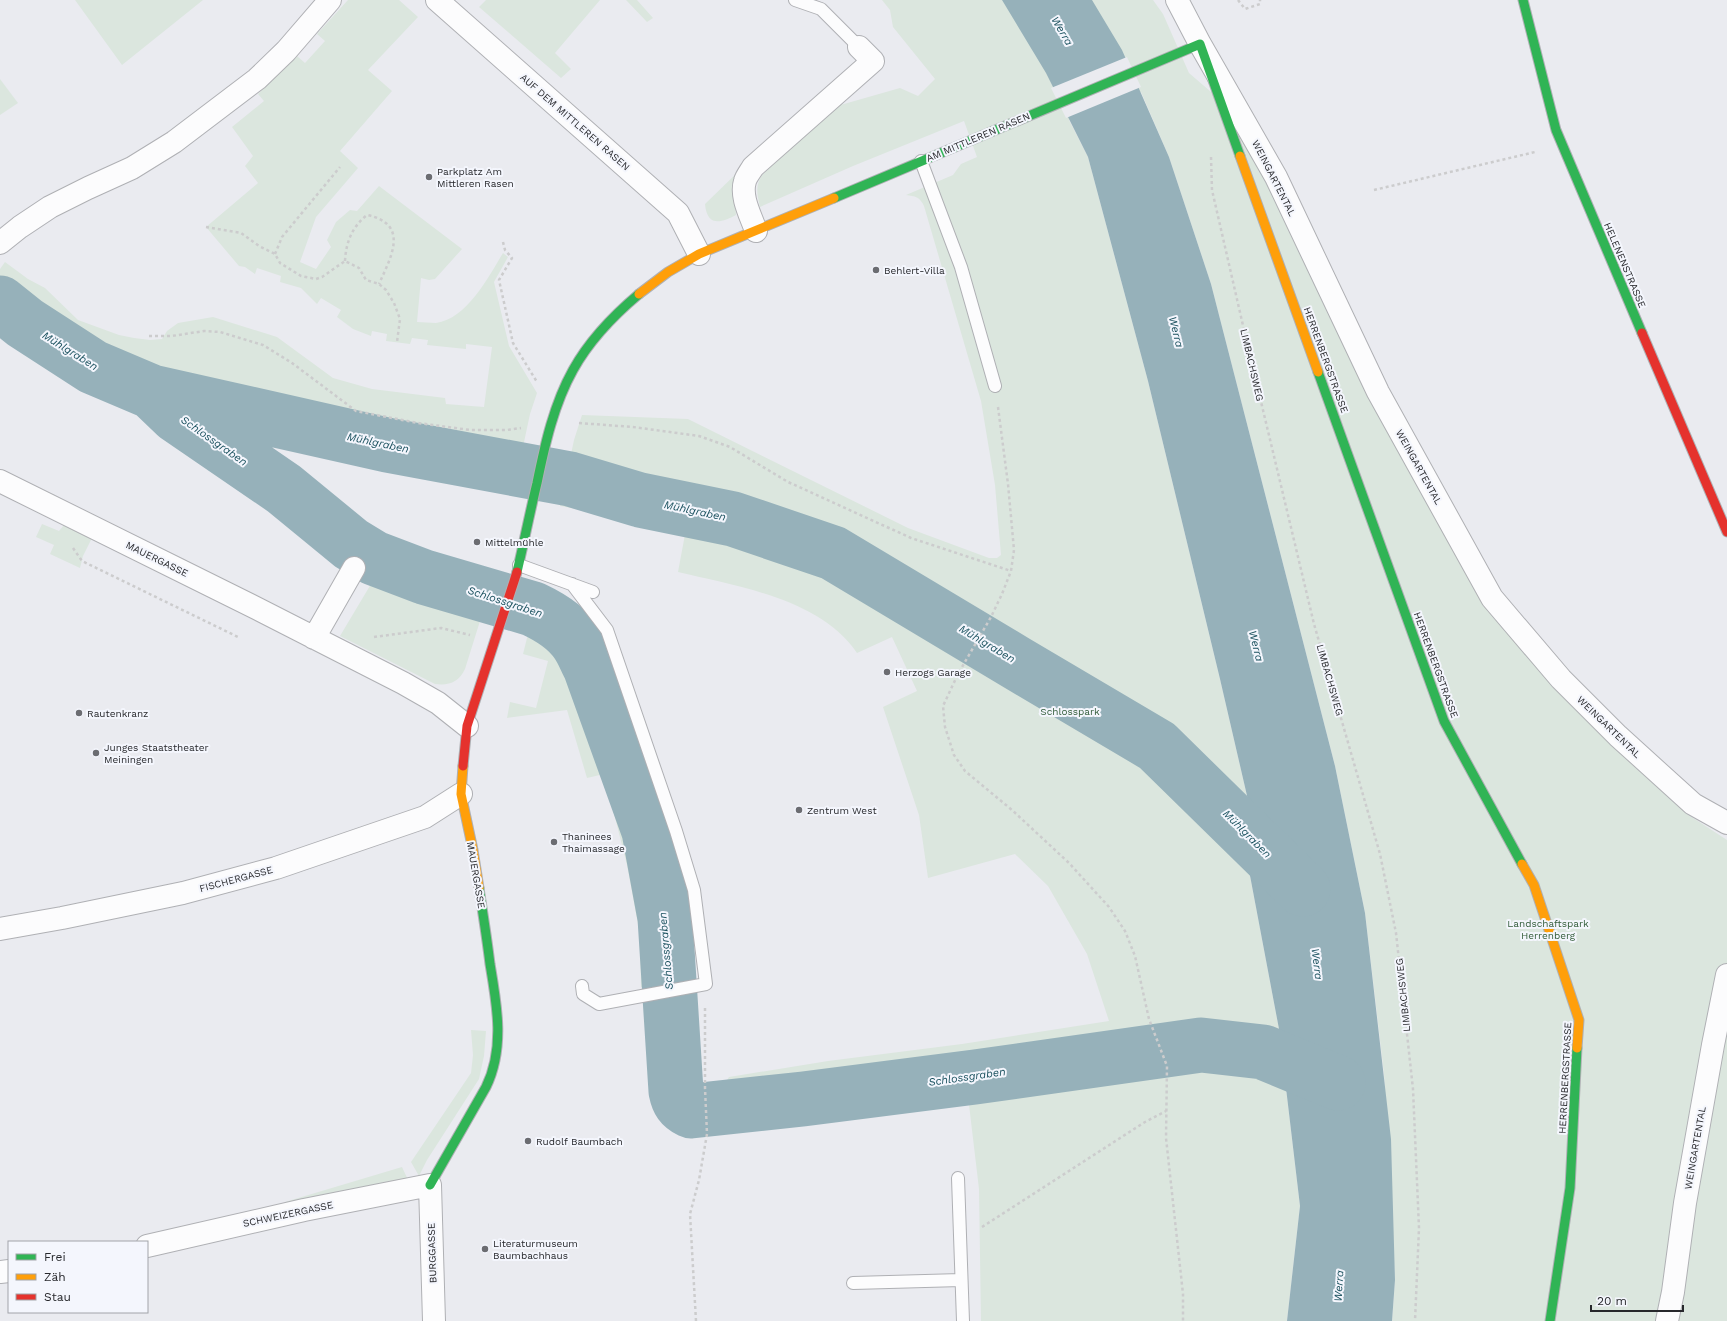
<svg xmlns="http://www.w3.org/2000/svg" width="1727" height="1321" font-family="'Work Sans',sans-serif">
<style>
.green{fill:#dbe6de}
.water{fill:#96b1ba}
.pier{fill:#eaebf0}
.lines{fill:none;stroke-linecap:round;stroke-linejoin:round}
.river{stroke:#96b1ba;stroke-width:55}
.lane-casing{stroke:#afb0b4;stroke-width:14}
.street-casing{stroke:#afb0b4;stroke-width:24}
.fast-casing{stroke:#afb0b4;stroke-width:11}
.slow-casing{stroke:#afb0b4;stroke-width:11}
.jam-casing{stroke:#afb0b4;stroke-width:11}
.path{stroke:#cccccd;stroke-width:2.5;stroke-dasharray:3 3;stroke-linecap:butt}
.lane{stroke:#fcfcfd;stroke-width:12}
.street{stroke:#fcfcfd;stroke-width:22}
.fast{stroke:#30b455;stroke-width:9}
.slow{stroke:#ff9f0a;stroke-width:9}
.jam{stroke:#e5322d;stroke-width:9}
.poi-dot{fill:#6b6c71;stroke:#f4f6fd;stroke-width:1.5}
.labels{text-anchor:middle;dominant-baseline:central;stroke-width:4;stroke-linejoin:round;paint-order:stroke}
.street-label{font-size:10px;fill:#27282c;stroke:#f4f6fd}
.poi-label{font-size:10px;fill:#27282c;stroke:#f4f6fd;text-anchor:start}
.park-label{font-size:10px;fill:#325c39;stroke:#f4f6fd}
.water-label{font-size:11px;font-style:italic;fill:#19505d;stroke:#f4f6fd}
</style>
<rect width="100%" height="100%" fill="#eaebf0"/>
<path class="green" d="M 75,0 L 203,0 L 122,65 Z
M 348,0 L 399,0 L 418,17 L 368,70 L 392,91 L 340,151 L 358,168 L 316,217 L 300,262 L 316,269 L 331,247 L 327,240 L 336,222 L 350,210 L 357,211 L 379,186 L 462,249 L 435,279 L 429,280 L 421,278 L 417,322 C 423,322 430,323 436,323 C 467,319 489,276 503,253 L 508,257 L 494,282 L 509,346 L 537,393 L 530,414 L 520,461 L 473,455 L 346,432 L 204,396 L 93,360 L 0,297 L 0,269 L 5,262 L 28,279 L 45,288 L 78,320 L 119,335 L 134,338 L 150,340 L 162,339 L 167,331 L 178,323 L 213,317 L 277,337 L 333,378 L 372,389 L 445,398 L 446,404 L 484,407 L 492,347 L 466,344 L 466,349 L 427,345 L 428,340 L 412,338 L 410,344 L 386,341 L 387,334 L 372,331 L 371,336 L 353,329 L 337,317 L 341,310 L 321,298 L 317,304 L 301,288 L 280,282 L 281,276 L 257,268 L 255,274 L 245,267 L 239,266 L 206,227 L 258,183 L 245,166 L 253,156 L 232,127 L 264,101 L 258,94 L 297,56 L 305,63 L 325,41 L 317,34 Z
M 486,0 L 600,0 L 555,53 L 571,69 L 561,78 L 479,7 Z
M 626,0 L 637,0 L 653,18 L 647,22 Z
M 882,0 L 1153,0 L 1163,14 L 1189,73 L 1232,110 L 1553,685 L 1687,814 L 1727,840 L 1727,1321 L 1392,1321 L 1395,1280 L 1384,1074 L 1365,913 L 1335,766 L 1211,284 L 1169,157 L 1141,92 L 1069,120 L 1088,157 L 1148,381 L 1220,679 L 1248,800 L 1248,865 L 1279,1029 L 1300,1206 L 1287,1321 L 981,1321 L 979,1189 L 965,1071 L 721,1098 L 721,1089 L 729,1077 L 828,1061 L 962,1044 L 1109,1021 L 1087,954 L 1048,886 L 1015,854 L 928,878 L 919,815 L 883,707 L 917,691 L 892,637 L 857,653 C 821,599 737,586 678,572 L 686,529 L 560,506 L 574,440 L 582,415 L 688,419 L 908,528 L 989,558 L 997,558 L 1001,555 L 995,485 L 981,401 L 924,206 C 920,197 915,196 906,195 L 953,175 L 961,164 L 977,157 L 964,121 L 853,166 L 760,207 C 757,194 755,186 762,175 L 837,106 L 900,88 L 918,96 L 935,79 L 893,27 L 890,10 Z
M 0,79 L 18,103 L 0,115 Z
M 740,170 L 735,195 L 736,215 C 721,223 707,227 705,204 Z
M 42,524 L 59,531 L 65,524 L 92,538 L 83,556 L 80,568 L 50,554 L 54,545 L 36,537 Z
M 369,564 L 485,605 L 465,669 C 459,682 449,686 435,684 L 340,636 L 374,579 L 365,572 Z
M 539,590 L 568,600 L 586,621 L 597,639 L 668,837 L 682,892 L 694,976 L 641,987 L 640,935 L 627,865 L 604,774 L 587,778 L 567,710 L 507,718 L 510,702 L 536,708 L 548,661 L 523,654 Z
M 471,1030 L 486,1031 L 484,1056 L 479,1079 L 427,1160 L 419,1176 L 411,1162 L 471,1073 L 473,1055 Z
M 402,1167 L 409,1182 L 286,1210 L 285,1202 Z"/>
<path class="water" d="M 1002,0 L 1092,0 L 1122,50 L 1169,157 L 1211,284 L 1335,766 L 1365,913 L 1391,1139 L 1395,1280 L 1392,1321 L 1287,1321 L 1300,1206 L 1279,1029 L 1248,865 L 1248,800 L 1220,679 L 1148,381 L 1088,157 L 1046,73 Z"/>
<path class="pier" d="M 1127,57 L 1141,87 L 1066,118 L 1051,88 Z"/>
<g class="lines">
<path class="river" d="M 0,303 L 25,323 L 93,367 L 152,392 L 387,445 L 570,479 L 640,500 L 733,519 L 833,553 L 1015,662 L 1157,746 L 1303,889
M 152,392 L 176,415 L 284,489 L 351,544 L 374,558 L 424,577 L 533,609 C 550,617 568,628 578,644 C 583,651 586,660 590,667 L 649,831 L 665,918 L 676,1091 C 678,1101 681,1106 691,1111 L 803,1099 L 975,1077 L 1201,1045 L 1263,1052 L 1338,1083"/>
<defs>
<path id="lane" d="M 795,0 L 821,9 L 859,47
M 921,161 L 961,267 L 995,386
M 519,565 L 593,592
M 572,584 L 607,630 L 676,831 L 694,890 L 706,984 L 599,1004 L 583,994 L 582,986
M 958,1178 L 963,1321
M 853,1283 L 961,1280"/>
<path id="street" d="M 437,0 L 678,213 L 699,254
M 1177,0 L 1200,44 L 1276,177 L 1378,392 L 1492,598 L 1561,679 L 1618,736 L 1693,804 L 1727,823
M 756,231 C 751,216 740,197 745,181 C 746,177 750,172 753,167 L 873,61 L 859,47
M 0,243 L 20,227 L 50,207 L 88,188 L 132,168 L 174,142 L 257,79 L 286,51 L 330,0
M 0,481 L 258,609 L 403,683 L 438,703 L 467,726
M 314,638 L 354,568
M 0,929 L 62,918 L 183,893 L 276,868 L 425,817 L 461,794
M 147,1246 L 304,1210 L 430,1185 L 434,1321
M 0,1272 L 9,1271
M 1667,1321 L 1673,1292 L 1685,1203 L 1713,1045 L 1727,975"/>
<path id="fast" d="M 1523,0 L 1556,130 L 1642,333
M 834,198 L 1200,44 L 1240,156
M 1318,372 L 1444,721 L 1522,864
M 517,572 C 524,542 530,512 537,483 C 545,444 554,404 573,370 C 589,341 614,315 639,294
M 430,1185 L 486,1087 C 505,1048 497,1005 490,964 C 487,939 483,914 479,888
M 1550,1321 L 1570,1188 L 1577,1048"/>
<path id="slow" d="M 1240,156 L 1318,372
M 639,294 L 668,272 L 699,254 L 834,198
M 463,766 L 461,794 L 473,850 L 479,888
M 1522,864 L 1534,885 L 1579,1020 L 1577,1048"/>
<path id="jam" d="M 1642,333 L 1727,532
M 463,766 L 467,726 L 517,572"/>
</defs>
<use href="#lane" class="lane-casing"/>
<use href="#street" class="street-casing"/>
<use href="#fast" class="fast-casing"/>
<use href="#slow" class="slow-casing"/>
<use href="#jam" class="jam-casing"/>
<path class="path" d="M 1238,0 L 1245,9 L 1260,4 L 1260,0
M 1211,157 L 1212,190 L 1247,343 L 1314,624 L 1380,854 L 1396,933 L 1413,1089 L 1419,1228 L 1415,1321
M 1374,190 L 1535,152
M 206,227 L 241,233 L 259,246 L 275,254 L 280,263 L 301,276 L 316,279 L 322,277 L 345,261 L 359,268 L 366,280 L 379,284 L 386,290 L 394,303 L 400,319 L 397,342
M 503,242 L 505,250 L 512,258 L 499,280 L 513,343 L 537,382
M 275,254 L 282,237 L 340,167
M 345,261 C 346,242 352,227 367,215 C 410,224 391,257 379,284
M 149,336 L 172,336 L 204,331 L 220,332 L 263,345 L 292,363 L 356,411 L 418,423 L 470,430 L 507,430 L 521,428
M 998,407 L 1008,484 L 1014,550 L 1011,571 L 1002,594 L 991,617 L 958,674 L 943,706 L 945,727 L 954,755 L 965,771 L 1012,810 L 1069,863 L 1109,907 L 1125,931 L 1135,956 L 1149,1019 L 1167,1066 L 1166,1138 L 1183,1294 L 1183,1321
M 579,423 L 633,427 L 699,436 L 730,447 L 788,482 L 911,538 L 1011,571
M 73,548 L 82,561 L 240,638
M 374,637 L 441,628 L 470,635
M 982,1227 L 1145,1122 L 1166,1111
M 696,1321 L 690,1214 L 699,1180 L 707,1134 L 705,1088 L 705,1006"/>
<use href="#lane" class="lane"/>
<use href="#street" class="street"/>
<use href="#fast" class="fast"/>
<use href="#slow" class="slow"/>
<use href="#jam" class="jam"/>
</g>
<g class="poi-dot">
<circle cx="429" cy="177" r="4"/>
<circle cx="876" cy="270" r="4"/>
<circle cx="477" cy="542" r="4"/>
<circle cx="887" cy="672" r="4"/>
<circle cx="79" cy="713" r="4"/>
<circle cx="96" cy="753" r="4"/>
<circle cx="799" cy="810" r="4"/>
<circle cx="554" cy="842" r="4"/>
<circle cx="528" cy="1141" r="4"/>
<circle cx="485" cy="1249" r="4"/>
</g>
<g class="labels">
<g class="street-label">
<text transform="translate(575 122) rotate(41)">AUF DEM MITTLEREN RASEN</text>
<text transform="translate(978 137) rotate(-23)">AM MITTLEREN RASEN</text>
<text transform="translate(1274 178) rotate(63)">WEINGARTENTAL</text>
<text transform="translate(1625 265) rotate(67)">HELENENSTRASSE</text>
<text transform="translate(1326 360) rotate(70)">HERRENBERGSTRASSE</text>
<text transform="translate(1252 365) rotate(77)">LIMBACHSWEG</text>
<text transform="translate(1419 467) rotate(61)">WEINGARTENTAL</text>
<text transform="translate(157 559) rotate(26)">MAUERGASSE</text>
<text transform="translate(1436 665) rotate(70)">HERRENBERGSTRASSE</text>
<text transform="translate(1330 680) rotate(74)">LIMBACHSWEG</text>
<text transform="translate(1609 727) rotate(44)">WEINGARTENTAL</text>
<text transform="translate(476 875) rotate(80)">MAUERGASSE</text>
<text transform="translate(236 879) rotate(-15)">FISCHERGASSE</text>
<text transform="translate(1403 995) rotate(-96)">LIMBACHSWEG</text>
<text transform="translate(1565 1078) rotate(-87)">HERRENBERGSTRASSE</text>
<text transform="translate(1695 1148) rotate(-80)">WEINGARTENTAL</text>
<text transform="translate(288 1214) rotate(-12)">SCHWEIZERGASSE</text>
<text transform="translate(432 1253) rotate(-92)">BURGGASSE</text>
</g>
<g class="poi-label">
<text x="437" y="171">Parkplatz Am<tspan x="437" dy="12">Mittleren Rasen</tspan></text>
<text x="884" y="270">Behlert-Villa</text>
<text x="485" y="542">Mittelmühle</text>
<text x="895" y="672">Herzogs Garage</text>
<text x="87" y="713">Rautenkranz</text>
<text x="104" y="747">Junges Staatstheater<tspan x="104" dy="12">Meiningen</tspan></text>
<text x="807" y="810">Zentrum West</text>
<text x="562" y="836">Thaninees<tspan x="562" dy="12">Thaimassage</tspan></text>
<text x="536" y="1141">Rudolf Baumbach</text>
<text x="493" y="1243">Literaturmuseum<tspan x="493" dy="12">Baumbachhaus</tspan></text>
</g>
<g class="park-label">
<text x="1070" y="711">Schlosspark</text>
<text x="1548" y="923">Landschaftspark<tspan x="1548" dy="12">Herrenberg</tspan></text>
</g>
<g class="water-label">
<text transform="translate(1062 31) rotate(60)">Werra</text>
<text transform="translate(1176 332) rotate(76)">Werra</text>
<text transform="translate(70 351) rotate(32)">Mühlgraben</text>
<text transform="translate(214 441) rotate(35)">Schlossgraben</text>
<text transform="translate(378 443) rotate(12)">Mühlgraben</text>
<text transform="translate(695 511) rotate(12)">Mühlgraben</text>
<text transform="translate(505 602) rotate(18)">Schlossgraben</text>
<text transform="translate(987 644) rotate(31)">Mühlgraben</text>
<text transform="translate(1256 646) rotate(76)">Werra</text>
<text transform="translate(1247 834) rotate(45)">Mühlgraben</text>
<text transform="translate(666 951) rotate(-95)">Schlossgraben</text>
<text transform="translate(1317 964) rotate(83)">Werra</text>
<text transform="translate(967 1077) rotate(-8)">Schlossgraben</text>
<text transform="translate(1339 1286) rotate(-86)">Werra</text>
</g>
</g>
<rect x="8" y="1241" width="140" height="72" fill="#f4f6fd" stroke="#a2a4a9"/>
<rect x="16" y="1254" width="20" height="6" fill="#30b455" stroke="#a2a4a9"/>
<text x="44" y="1261" font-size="12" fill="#27282c">Frei</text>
<rect x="16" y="1274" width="20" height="6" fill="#ff9f0a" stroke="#a2a4a9"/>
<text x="44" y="1281" font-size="12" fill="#27282c">Zäh</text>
<rect x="16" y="1294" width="20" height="6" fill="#e5322d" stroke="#a2a4a9"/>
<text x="44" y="1301" font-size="12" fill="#27282c">Stau</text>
<path d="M1591 1305v6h92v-6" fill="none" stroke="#27282c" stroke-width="2"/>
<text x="1597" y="1305" font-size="12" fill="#27282c" stroke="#f4f6fd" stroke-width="3" paint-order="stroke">20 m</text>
</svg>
